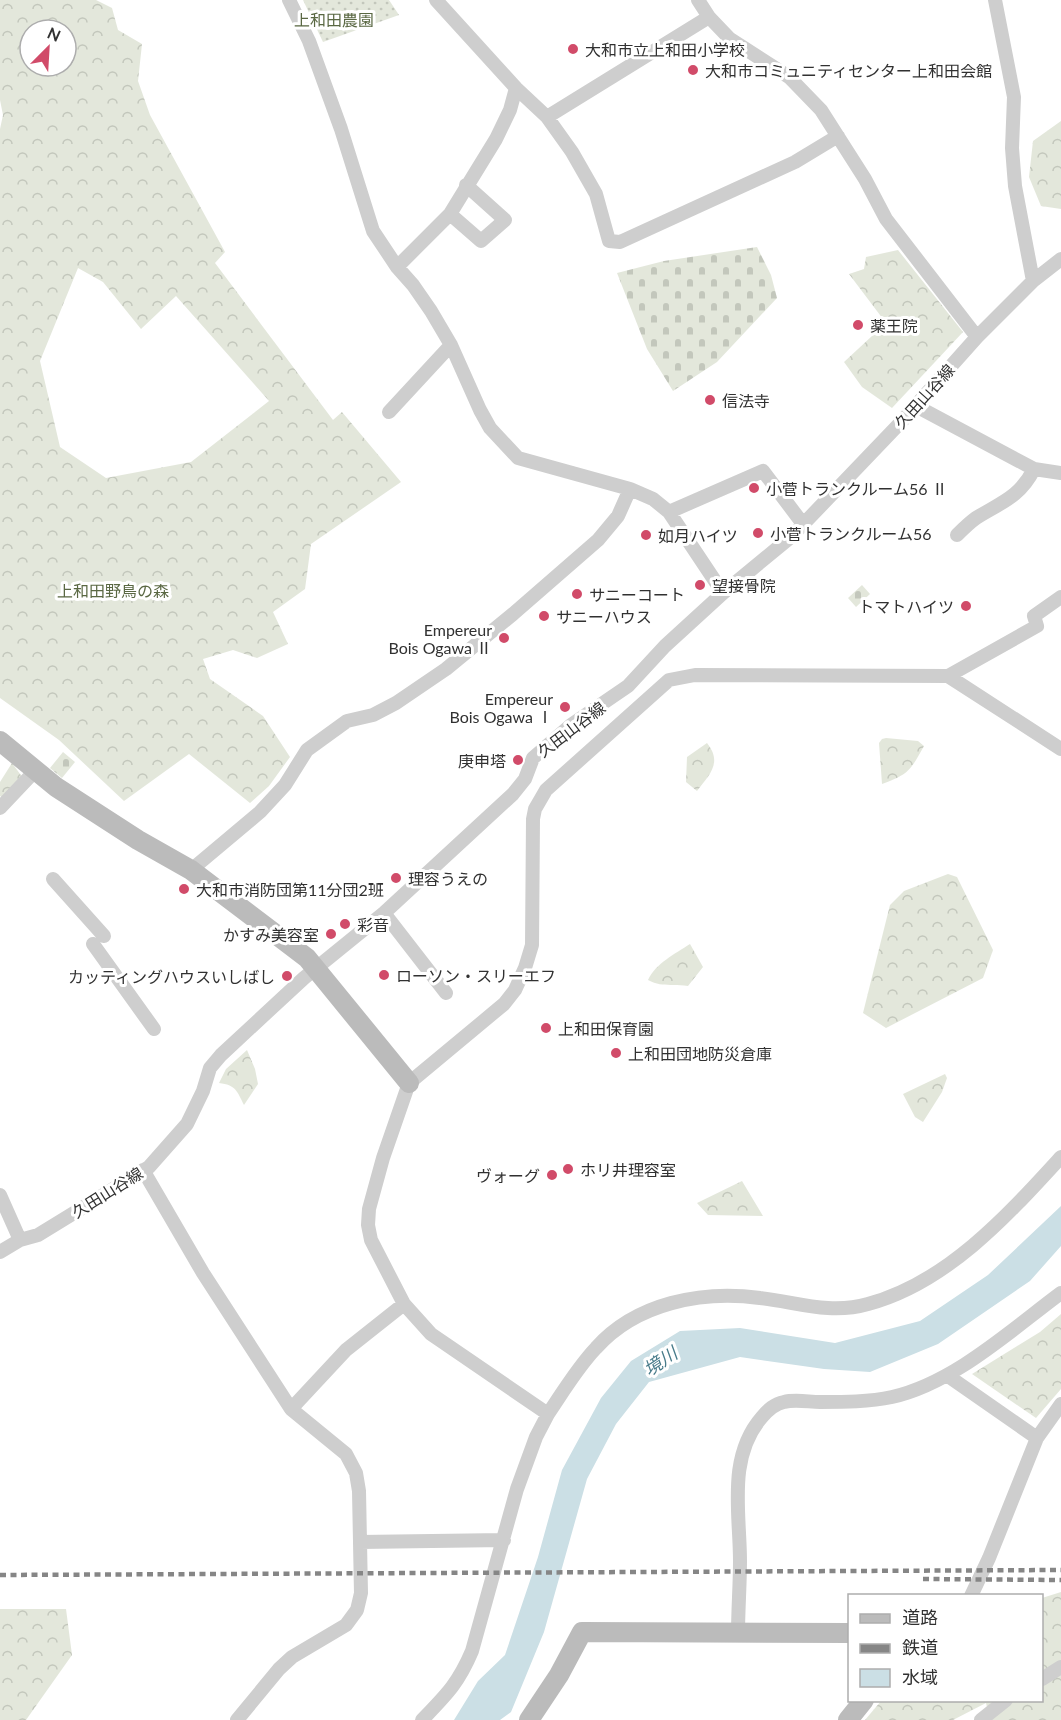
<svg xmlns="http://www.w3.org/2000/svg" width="1061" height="1720" font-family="Lato,'Noto Sans JP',sans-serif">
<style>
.forest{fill:url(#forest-crowns);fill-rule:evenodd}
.cemetery{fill:url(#cemetery-stones)}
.garden{fill:url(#garden-dots)}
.water{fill:#cbdfe5}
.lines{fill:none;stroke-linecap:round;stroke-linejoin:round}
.street{stroke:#cecece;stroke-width:14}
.secondary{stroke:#bbb;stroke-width:20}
.rail{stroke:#868686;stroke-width:4.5;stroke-dasharray:6 4.5;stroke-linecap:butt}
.poi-dot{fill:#d14b69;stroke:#fff;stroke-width:2}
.labels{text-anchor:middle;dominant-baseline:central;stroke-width:6;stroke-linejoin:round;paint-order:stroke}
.park-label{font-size:16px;fill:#5a6843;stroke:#fff}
.poi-label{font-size:16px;fill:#313131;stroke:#fff;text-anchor:start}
.street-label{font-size:16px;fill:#313131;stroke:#fff}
.water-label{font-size:18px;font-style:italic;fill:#487b8a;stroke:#fff}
</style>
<defs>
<pattern id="forest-crowns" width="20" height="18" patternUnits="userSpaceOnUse" patternTransform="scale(1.5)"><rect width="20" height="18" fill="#e3e7db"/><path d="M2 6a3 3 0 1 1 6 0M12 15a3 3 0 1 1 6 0" fill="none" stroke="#c3c7bc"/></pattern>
<pattern id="cemetery-stones" width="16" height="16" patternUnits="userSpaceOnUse" patternTransform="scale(1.5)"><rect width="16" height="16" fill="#e3e7db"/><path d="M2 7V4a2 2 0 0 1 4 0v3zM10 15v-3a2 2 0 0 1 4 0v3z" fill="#c3c7bc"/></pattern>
<pattern id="garden-dots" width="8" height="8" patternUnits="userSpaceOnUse" patternTransform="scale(1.5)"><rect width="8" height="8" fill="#e3e7db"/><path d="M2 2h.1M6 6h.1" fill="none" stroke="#c3c7bc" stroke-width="1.8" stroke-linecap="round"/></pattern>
</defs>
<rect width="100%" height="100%" fill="#fff"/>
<path class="forest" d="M 0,0 L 96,0 L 112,8 L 118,30 L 142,44 L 138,81 L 150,115 L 225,252 L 215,263 L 333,420 L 342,412 L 401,482 L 311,544 L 305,589 L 273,612 L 288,644 L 257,658 L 233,650 L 203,659 L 210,679 L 263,716 L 290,757 L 269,786 L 250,803 L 189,754 L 124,801 L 59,740 L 0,698 L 0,129 L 3,115 L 0,100 ZM 30,30 L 66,30 L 66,66 L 30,66 ZM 78,268 L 103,282 L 141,329 L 176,296 L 269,401 L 191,462 L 106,478 L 60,447 L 40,361 Z
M 1061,121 L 1061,209 L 1041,206 L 1029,177 L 1033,141 Z
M 898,250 L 963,332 L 892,408 L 862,387 L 844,362 L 886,323 L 849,274 L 864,269 L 866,257 Z
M 886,738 L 918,741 L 924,746 C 910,771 909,774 882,784 L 879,743 L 882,739 Z
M 707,743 C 723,763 709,775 697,791 L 686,782 L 687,757 Z
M 12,763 L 23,778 L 3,798 L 0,796 L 0,782 Z
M 948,874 L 957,877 L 993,950 L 983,978 L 886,1028 L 863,1013 L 890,905 L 904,891 Z
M 690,944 L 703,967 L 688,986 C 672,983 663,988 648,980 C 656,963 675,954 690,944 Z
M 247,1050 L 255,1069 L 258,1084 L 244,1105 C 237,1091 236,1085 219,1083 L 226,1069 Z
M 945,1074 L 947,1078 L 942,1092 L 923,1122 L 915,1117 L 903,1094 Z
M 742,1181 L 763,1216 L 708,1215 L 697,1203 Z
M 1061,1314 L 1061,1389 L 1036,1418 L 972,1374 L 1040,1332 Z
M 1061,1592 L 1061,1720 L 990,1720 L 986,1703 L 953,1720 L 865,1720 L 881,1701 L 1042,1700 L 1042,1598 Z
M 0,1609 L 66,1609 L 72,1655 L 26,1720 L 0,1720 Z"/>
<path class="cemetery" d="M 757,247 L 771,275 L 777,298 L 717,362 L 673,391 L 647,349 L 617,273 L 664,261 Z
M 862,585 L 870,594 L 856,607 L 848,598 Z
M 63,752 L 75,762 L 62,778 L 50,768 Z"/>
<path class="garden" d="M 303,0 L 389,0 L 399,15 L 323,42 Z"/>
<path class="water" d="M 1061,1206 L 1061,1246 L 1030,1281 L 938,1344 L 870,1372 L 824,1369 L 740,1357 L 649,1382 L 616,1424 L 587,1479 L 544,1632 L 511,1712 L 500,1720 L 454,1720 L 478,1681 L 505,1655 L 538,1557 L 562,1470 L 601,1398 L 631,1361 L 680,1331 L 740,1328 L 835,1343 L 920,1321 L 988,1275 Z"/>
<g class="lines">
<path class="street" d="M 289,0 L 309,41 L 341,129 L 373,231 L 397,267 L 413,285 L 431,311 L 451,345 L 480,410 L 490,428 L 518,458 L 630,489 L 653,499 L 669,512 L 723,593
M 436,0 L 516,88 L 547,117 L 572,152 L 596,194 L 609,241 L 620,242 L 795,162 L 838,136
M 698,0 L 709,17 L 730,39 L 789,77 L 821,110 L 865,179 L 886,219 L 977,337
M 995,0 L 1014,97 L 1012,148 L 1015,186 L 1033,281
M 547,117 L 709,17
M 450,214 L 481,241 L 505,220 L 466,185
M 397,267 L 450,214 L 496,139 L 510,110 L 516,88
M 916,406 L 1034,469 L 1061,473
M 389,412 L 451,345
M 669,512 L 763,471 L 803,524
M 957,535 C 963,529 969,523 976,518 C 1000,503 1020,497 1034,469
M 948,676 L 1037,626 L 1034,616 L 1061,597
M 1061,749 L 948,676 L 695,675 L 669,680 L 546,790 L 535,809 L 533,819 L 532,945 L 525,968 L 515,990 L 504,1004 L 409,1083 L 383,1158 L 369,1209 L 368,1225 L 371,1240 L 404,1304 L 431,1334 L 548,1414 C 563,1392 577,1368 596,1348 C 636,1303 702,1290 760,1298 C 796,1302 830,1315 868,1304 C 947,1283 1008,1215 1061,1157
M 0,808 L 35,771
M 191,870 L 260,812 L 285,785 L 307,750 L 347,721 L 373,715 L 396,703 L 446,669 L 513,614 L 598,540 L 618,516 L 630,489
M 53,879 L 104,936
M 384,913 L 446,993
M 93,944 L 154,1029
M 143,1170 L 203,1273 L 291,1409 L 346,1454 L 356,1473 L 359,1491 L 361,1593 L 357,1610 L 346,1625 L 292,1657 L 279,1669 L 237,1720
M 0,1195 L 20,1240
M 0,1252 L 20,1240 L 38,1235 L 149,1167 L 187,1124 L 203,1091 L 210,1068 L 221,1055 L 304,978 L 384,913 L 513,794 L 525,779 L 533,758 L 571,725 L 628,686 L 665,646 L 723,593 L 792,536 L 902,421 L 977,337 L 1033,281 L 1061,259
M 948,1376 L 1037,1438
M 291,1409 L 346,1350 L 404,1304
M 360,1542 L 504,1540
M 971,1596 L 989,1558 L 1037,1438 L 1061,1404
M 738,1634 C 738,1610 740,1585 740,1561 C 740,1513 727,1457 762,1417 C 768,1410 774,1404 784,1402 C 795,1399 809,1402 820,1402 C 844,1402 869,1402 892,1397 C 954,1383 1011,1330 1061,1293
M 1042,1679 L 1061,1667
M 422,1720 C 446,1695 458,1684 472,1651 L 517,1489 L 536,1437 L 548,1414
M 981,1720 L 1006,1700"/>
<path class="secondary" d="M 0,741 L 56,787 L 138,840 L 191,870 L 307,958 L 409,1083
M 529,1720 L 559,1675 L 582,1632 L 850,1633
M 848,1720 L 864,1700"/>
<path class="rail" d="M 0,1575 L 1061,1570
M 923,1579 L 1061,1580"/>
</g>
<g class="poi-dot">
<circle cx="573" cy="49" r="6"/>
<circle cx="693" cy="70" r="6"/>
<circle cx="858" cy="325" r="6"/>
<circle cx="710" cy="400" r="6"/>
<circle cx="754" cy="488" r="6"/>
<circle cx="758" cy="533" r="6"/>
<circle cx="646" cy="535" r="6"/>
<circle cx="700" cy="585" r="6"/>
<circle cx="577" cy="594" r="6"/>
<circle cx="966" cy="606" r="6"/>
<circle cx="544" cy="616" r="6"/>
<circle cx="504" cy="638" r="6"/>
<circle cx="565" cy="707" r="6"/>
<circle cx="518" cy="760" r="6"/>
<circle cx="396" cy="878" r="6"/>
<circle cx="184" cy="889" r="6"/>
<circle cx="345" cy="924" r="6"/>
<circle cx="331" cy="934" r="6"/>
<circle cx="384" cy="975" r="6"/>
<circle cx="287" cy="976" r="6"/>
<circle cx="546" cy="1028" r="6"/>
<circle cx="616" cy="1053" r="6"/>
<circle cx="568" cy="1169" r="6"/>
<circle cx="552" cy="1175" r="6"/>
</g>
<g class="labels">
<g class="park-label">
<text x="334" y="19">上和田農園</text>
<text x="113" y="590">上和田野鳥の森</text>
</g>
<g class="poi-label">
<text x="585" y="49">大和市立上和田小学校</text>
<text x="705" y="70">大和市コミュニティセンター上和田会館</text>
<text x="870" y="325">薬王院</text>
<text x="722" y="400">信法寺</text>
<text x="766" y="488">小菅トランクルーム56 Ⅱ</text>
<text x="770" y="533">小菅トランクルーム56</text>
<text x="658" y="535">如月ハイツ</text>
<text x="712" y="585">望接骨院</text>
<text x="589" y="594">サニーコート</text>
<text x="954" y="606" text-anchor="end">トマトハイツ</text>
<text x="556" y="616">サニーハウス</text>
<text x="492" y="629" text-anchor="end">Empereur<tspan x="492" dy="18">Bois Ogawa Ⅱ</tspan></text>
<text x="553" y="698" text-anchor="end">Empereur<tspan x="553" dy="18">Bois Ogawa Ⅰ</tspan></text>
<text x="506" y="760" text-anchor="end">庚申塔</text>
<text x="408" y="878">理容うえの</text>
<text x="196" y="889">大和市消防団第11分団2班</text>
<text x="357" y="924">彩音</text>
<text x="319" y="934" text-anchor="end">かすみ美容室</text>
<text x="396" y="975">ローソン・スリーエフ</text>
<text x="275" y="976" text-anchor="end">カッティングハウスいしばし</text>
<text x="558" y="1028">上和田保育園</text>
<text x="628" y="1053">上和田団地防災倉庫</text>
<text x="580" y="1169">ホリ井理容室</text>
<text x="540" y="1175" text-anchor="end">ヴォーグ</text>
</g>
<g class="street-label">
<text transform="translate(924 396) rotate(-48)">久田山谷線</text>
<text transform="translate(571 729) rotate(-37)">久田山谷線</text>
<text transform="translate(107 1192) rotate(-32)">久田山谷線</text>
</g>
<g class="water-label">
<text transform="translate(660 1361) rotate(-34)">境川</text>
</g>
</g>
<rect x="848" y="1594" width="195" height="108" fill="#ffffff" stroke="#adadad" stroke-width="1.5"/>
<rect x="860" y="1614" width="30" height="9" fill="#bbbbbb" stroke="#adadad" stroke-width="1.5"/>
<text x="902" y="1624" font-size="18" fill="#313131">道路</text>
<rect x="860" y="1644" width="30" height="9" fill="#868686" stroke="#adadad" stroke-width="1.5"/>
<text x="902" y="1654" font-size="18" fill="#313131">鉄道</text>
<rect x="860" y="1669" width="30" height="18" fill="#cbdfe5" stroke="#adadad" stroke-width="1.5"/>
<text x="902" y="1684" font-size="18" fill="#313131">水域</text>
<g transform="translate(48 48) rotate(24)"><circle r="28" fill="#ffffff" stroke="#adadad" stroke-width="1.5"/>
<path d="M0-4.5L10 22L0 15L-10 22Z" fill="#d14b69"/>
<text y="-9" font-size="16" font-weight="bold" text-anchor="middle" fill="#313131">N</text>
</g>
</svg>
